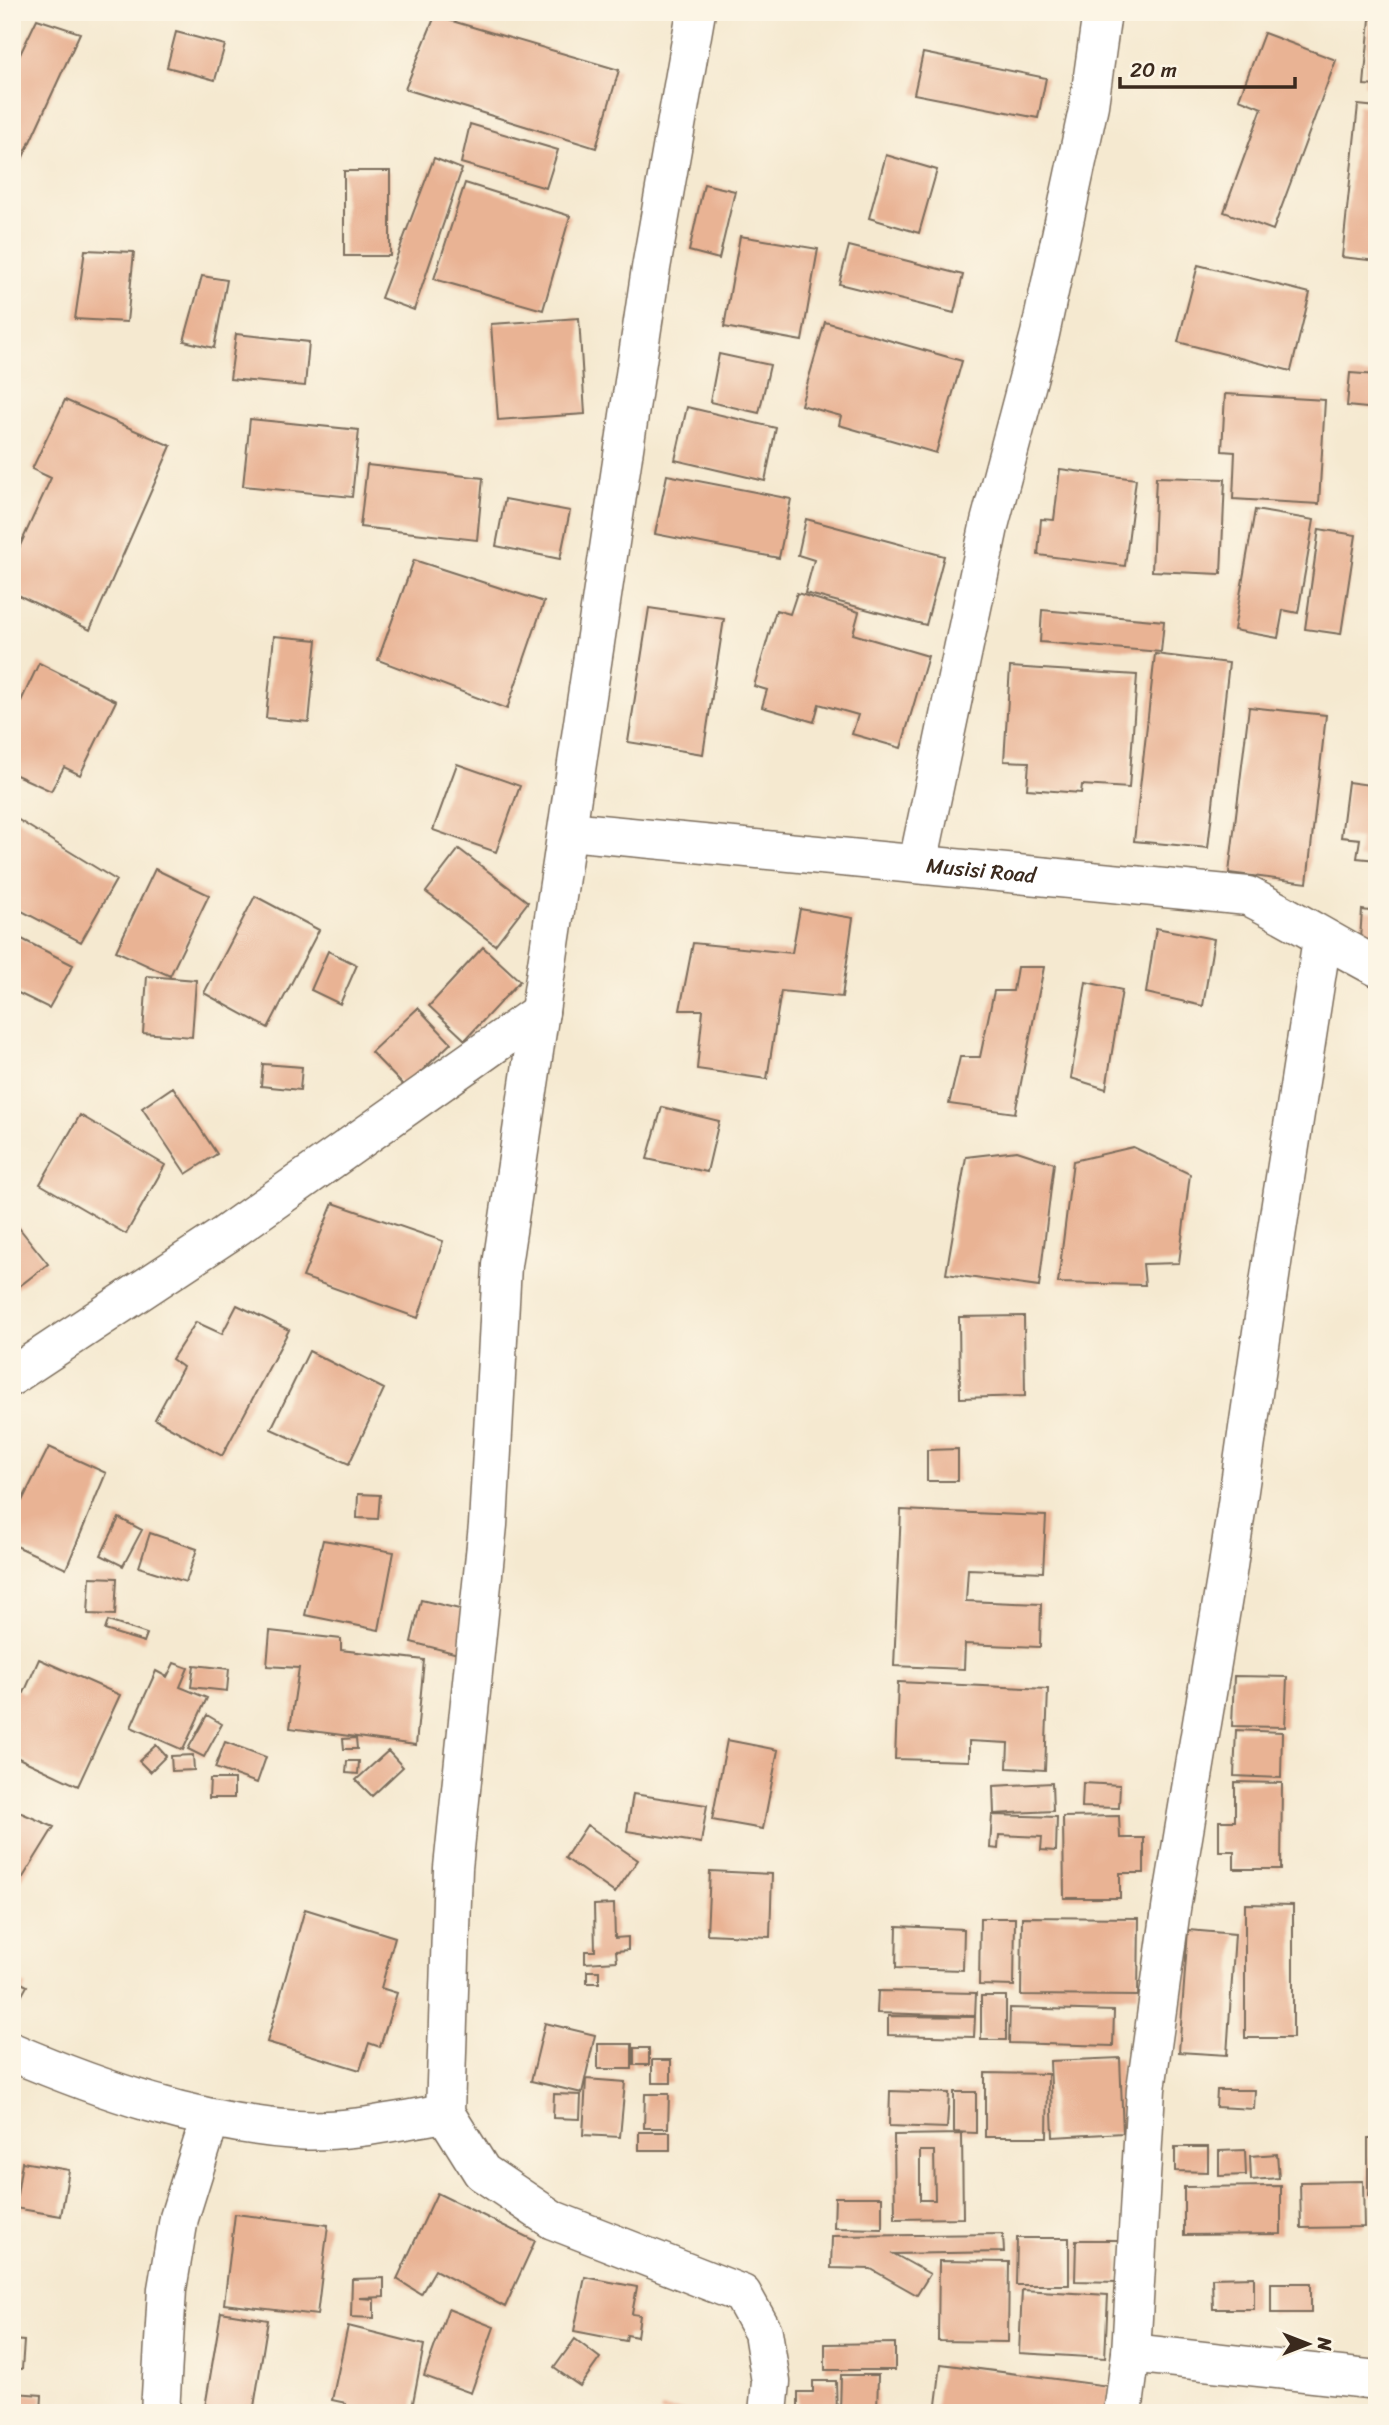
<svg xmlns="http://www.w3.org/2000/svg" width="1389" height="2425" font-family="Sriracha,sans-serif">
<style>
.building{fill:#e9b394;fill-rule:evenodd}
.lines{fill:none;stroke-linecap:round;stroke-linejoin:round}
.street-casing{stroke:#7c6d5c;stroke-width:41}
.street{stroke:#fff;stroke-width:38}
.labels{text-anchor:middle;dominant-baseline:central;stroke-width:6;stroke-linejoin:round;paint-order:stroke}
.street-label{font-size:21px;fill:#3b2a1e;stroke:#fcf5e5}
</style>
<rect width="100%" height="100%" fill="#fcf5e5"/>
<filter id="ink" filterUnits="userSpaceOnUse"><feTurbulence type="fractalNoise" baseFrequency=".0143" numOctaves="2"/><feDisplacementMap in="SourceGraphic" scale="14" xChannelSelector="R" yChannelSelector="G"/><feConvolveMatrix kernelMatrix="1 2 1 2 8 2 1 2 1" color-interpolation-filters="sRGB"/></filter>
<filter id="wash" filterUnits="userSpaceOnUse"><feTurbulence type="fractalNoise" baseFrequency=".00686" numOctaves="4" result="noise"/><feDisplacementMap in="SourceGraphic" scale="28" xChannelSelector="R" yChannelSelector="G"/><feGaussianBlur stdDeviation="1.57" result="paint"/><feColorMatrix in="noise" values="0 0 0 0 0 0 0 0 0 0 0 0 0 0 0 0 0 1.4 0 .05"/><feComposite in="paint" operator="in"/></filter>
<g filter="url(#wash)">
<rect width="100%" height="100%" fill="#f5e9d0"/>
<g id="blocks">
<path class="building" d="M 435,16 L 619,70 L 596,148 L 405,89 Z
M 37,19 L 80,33 L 12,181 L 12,71 Z
M 1370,19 L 1377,19 L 1377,86 L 1364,85 Z
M 176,32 L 225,45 L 215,80 L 167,67 Z
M 1264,33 L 1336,60 L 1273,230 L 1224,212 L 1262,108 L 1239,99 Z
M 923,53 L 1046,78 L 1038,118 L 914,94 Z
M 1358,105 L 1377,107 L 1377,261 L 1342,257 Z
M 470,124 L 558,150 L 546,188 L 461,163 Z
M 886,155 L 937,170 L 919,233 L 869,218 Z
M 434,158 L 462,169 L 414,310 L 381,298 Z
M 344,171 L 390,171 L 390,256 L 344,256 Z
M 465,183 L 570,216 L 543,310 L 434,279 Z
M 704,184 L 735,191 L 719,259 L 689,251 Z
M 740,236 L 818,249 L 802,341 L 724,327 Z
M 849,246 L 963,275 L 954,313 L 839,284 Z
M 85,250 L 134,252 L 127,322 L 75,319 Z
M 1198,265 L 1310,293 L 1291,371 L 1178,342 Z
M 202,276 L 227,280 L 214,348 L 184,341 Z
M 579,318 L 585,414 L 498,420 L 491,324 Z
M 825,322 L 962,361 L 936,453 L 839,425 L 841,416 L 801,405 Z
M 236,334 L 309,342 L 305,386 L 230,379 Z
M 719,354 L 770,365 L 759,413 L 710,402 Z
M 1350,373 L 1377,375 L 1377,409 L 1347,406 Z
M 1225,394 L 1325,400 L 1319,504 L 1233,499 L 1235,452 L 1222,451 Z
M 65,400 L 171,446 L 90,630 L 12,592 L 12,563 L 51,478 L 32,469 Z
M 687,407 L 776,428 L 765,481 L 675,460 Z
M 250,419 L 359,430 L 352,497 L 243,486 Z
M 367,465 L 483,478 L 477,540 L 360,527 Z
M 1060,469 L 1136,479 L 1125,566 L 1038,555 L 1041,519 L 1054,520 Z
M 667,475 L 791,499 L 779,558 L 655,534 Z
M 1156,477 L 1225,479 L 1221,574 L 1152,571 Z
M 1375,478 L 1377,478 L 1377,529 L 1371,529 Z
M 505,499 L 570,511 L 560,559 L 496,546 Z
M 1255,510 L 1314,520 L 1298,613 L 1283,610 L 1278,638 L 1234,630 Z
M 806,519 L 944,556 L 926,625 L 805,593 L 814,560 L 798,555 Z
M 1319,529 L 1356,535 L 1341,634 L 1305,629 Z
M 414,560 L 544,602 L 507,709 L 378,660 Z
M 797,593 L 859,612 L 853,634 L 928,656 L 901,748 L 852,734 L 858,715 L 819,704 L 814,722 L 762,707 L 767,690 L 754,686 L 776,610 L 790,614 Z
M 649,608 L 724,619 L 703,754 L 628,742 Z
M 1042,610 L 1164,621 L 1161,652 L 1040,642 Z
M 274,636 L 317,640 L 309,722 L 266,718 Z
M 1155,654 L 1229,663 L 1208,848 L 1134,841 Z
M 39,663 L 116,701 L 80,775 L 64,767 L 51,791 L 12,773 L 12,720 Z
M 1010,667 L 1137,675 L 1129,788 L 1082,785 L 1081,793 L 1027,789 L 1029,762 L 1004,761 Z
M 1249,707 L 1326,715 L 1307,883 L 1229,873 Z
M 457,764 L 520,786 L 496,852 L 433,830 Z
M 1348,782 L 1377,786 L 1377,860 L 1357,858 L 1360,839 L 1341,837 Z
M 12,816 L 116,880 L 81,942 L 12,906 Z
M 459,849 L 528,902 L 495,945 L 426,892 Z
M 155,869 L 209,895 L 170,976 L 116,951 Z
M 255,896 L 319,930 L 268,1028 L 204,993 Z
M 800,909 L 853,918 L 842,997 L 781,991 L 767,1079 L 697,1069 L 703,1010 L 680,1010 L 693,943 L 792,953 Z
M 1362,910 L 1377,912 L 1377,941 L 1360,939 Z
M 1156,928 L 1214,939 L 1203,1006 L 1146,993 Z
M 12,934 L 73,965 L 49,1008 L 12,990 Z
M 483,947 L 520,981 L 465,1040 L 429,1006 Z
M 328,951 L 357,965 L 340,1004 L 311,990 Z
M 1017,967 L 1044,967 L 1015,1113 L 949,1104 L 960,1057 L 980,1057 L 994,991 L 1013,991 Z
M 147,976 L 196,980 L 192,1037 L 143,1033 Z
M 1086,982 L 1122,990 L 1106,1089 L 1071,1078 Z
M 418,1008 L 451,1043 L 405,1087 L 371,1052 Z
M 263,1064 L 302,1067 L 300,1090 L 261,1086 Z
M 173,1087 L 217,1154 L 186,1174 L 142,1108 Z
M 662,1107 L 719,1121 L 707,1172 L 647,1159 Z
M 80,1115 L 165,1165 L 126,1234 L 40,1184 Z
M 1133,1147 L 1190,1174 L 1179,1263 L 1143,1264 L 1145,1285 L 1058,1283 L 1073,1161 Z
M 1017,1151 L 1054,1163 L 1039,1287 L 946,1274 L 966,1157 Z
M 333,1203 L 443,1241 L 418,1318 L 303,1277 Z
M 12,1219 L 48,1264 L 12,1292 Z
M 237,1305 L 289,1330 L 222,1456 L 155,1419 L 183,1367 L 172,1359 L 196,1322 L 222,1334 Z
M 1024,1316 L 1025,1396 L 960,1398 L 959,1317 Z
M 309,1351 L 384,1389 L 349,1464 L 271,1429 Z
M 49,1447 L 106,1473 L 66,1569 L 12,1544 L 12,1500 L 22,1501 Z
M 958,1449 L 958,1481 L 927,1481 L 927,1450 Z
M 358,1494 L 380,1495 L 378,1519 L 357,1518 Z
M 901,1510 L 1046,1516 L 1043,1572 L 968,1569 L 966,1601 L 1041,1604 L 1040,1647 L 965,1644 L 964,1669 L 894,1666 Z
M 119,1518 L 142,1530 L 123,1566 L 101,1555 Z
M 150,1533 L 197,1549 L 186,1582 L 139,1567 Z
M 323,1540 L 394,1552 L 379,1630 L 305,1615 Z
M 90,1577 L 117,1578 L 115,1615 L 88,1614 Z
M 421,1600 L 472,1612 L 462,1655 L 411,1642 Z
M 108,1621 L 147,1634 L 144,1642 L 105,1630 Z
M 270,1631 L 341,1639 L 341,1650 L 424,1660 L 416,1745 L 290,1728 L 299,1668 L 267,1666 Z
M 39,1659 L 120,1695 L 78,1786 L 12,1755 L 12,1687 L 24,1693 Z
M 174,1663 L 188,1668 L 180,1687 L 207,1698 L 183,1750 L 131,1727 L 156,1671 L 167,1677 Z
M 194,1665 L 229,1669 L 227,1691 L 191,1687 Z
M 1234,1676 L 1287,1677 L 1285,1727 L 1232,1726 Z
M 898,1682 L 1048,1689 L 1045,1770 L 1007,1768 L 1008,1743 L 969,1741 L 969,1761 L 895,1759 Z
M 207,1715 L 222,1724 L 204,1757 L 188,1749 Z
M 1236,1730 L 1282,1732 L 1281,1778 L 1234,1776 Z
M 356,1738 L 357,1749 L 344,1749 L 343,1739 Z
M 727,1740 L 778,1750 L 763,1829 L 712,1820 Z
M 225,1742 L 266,1757 L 257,1783 L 215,1768 Z
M 156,1745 L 166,1756 L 150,1772 L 139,1761 Z
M 388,1751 L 403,1767 L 372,1796 L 356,1780 Z
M 193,1755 L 194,1770 L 172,1771 L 171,1756 Z
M 347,1761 L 359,1761 L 358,1774 L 346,1773 Z
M 210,1779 L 234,1779 L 234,1798 L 209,1798 Z
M 1235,1782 L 1282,1783 L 1281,1869 L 1234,1869 L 1234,1851 L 1219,1851 L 1219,1821 L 1235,1821 Z
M 1052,1783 L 1053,1811 L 994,1814 L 993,1786 Z
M 1083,1783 L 1120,1785 L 1119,1808 L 1082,1807 Z
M 633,1794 L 707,1805 L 701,1843 L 627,1831 Z
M 12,1809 L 54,1827 L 12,1895 Z
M 992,1815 L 1057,1817 L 1056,1851 L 1041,1850 L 1042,1837 L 999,1835 L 998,1849 L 990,1848 Z
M 1119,1816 L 1120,1838 L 1144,1838 L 1144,1873 L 1120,1873 L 1120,1898 L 1064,1898 L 1063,1817 Z
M 587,1825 L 638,1860 L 615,1893 L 565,1858 Z
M 710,1871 L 772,1874 L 770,1937 L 707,1934 Z
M 614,1904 L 615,1938 L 628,1937 L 628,1950 L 616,1951 L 617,1961 L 585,1963 L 585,1951 L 595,1951 L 594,1905 Z
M 1245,1904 L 1293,1905 L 1293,2038 L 1245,2038 Z
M 305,1909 L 395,1937 L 381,1988 L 397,1993 L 380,2047 L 369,2043 L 360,2070 L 267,2042 Z
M 1022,1917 L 1139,1918 L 1138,1996 L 1021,1995 Z
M 980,1918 L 1015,1918 L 1014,1986 L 979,1985 Z
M 897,1926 L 964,1929 L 963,1970 L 896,1968 Z
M 1188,1930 L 1235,1934 L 1227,2055 L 1179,2052 Z
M 587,1971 L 599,1971 L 599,1983 L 587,1983 Z
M 12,1978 L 27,1986 L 12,2013 Z
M 878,1991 L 976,1993 L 975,2016 L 877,2013 Z
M 981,1996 L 1006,1996 L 1006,2040 L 981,2040 Z
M 1010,2008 L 1114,2011 L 1113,2046 L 1009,2043 Z
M 888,2016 L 975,2017 L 974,2037 L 888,2035 Z
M 545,2023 L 595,2035 L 582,2093 L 531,2081 Z
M 598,2044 L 632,2044 L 632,2069 L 598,2069 Z
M 634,2048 L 649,2048 L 649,2065 L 634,2065 Z
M 1120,2058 L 1123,2133 L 1053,2137 L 1050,2061 Z
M 652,2060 L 671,2060 L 671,2083 L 652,2083 Z
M 985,2073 L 1048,2074 L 1047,2137 L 985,2137 Z
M 586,2079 L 625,2082 L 620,2137 L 583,2135 Z
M 1217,2090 L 1255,2090 L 1254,2109 L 1216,2107 Z
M 890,2091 L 949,2093 L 947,2128 L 889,2126 Z
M 954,2092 L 976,2092 L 976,2133 L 954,2132 Z
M 554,2094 L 581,2095 L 580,2119 L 553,2118 Z
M 645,2094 L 669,2094 L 668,2128 L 644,2128 Z
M 639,2132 L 670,2132 L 670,2150 L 639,2150 Z
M 962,2134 L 963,2218 L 895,2219 L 894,2135 ZM 920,2151 L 934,2151 L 935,2200 L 920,2200 Z
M 1368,2138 L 1377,2138 L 1377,2196 L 1368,2196 Z
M 1175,2147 L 1208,2147 L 1208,2172 L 1175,2171 Z
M 1245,2150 L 1246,2175 L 1219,2176 L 1219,2151 Z
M 1277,2154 L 1279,2178 L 1251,2180 L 1250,2156 Z
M 22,2162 L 69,2170 L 61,2216 L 15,2208 Z
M 1363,2181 L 1364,2227 L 1301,2228 L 1300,2182 Z
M 1281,2186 L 1281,2234 L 1184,2235 L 1184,2187 Z
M 437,2193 L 535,2241 L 505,2307 L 435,2270 L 421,2294 L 397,2279 Z
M 835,2197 L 882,2197 L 882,2229 L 834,2228 Z
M 235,2214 L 328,2225 L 317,2315 L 224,2304 Z
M 1003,2234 L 1004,2252 L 894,2254 L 930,2274 L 917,2295 L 871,2269 L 831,2268 L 832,2236 Z
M 1017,2238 L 1069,2238 L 1069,2285 L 1016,2285 Z
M 1076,2240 L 1119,2240 L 1118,2282 L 1075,2281 Z
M 939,2261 L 1009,2262 L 1008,2342 L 938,2341 Z
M 585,2277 L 637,2287 L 632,2314 L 640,2315 L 637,2337 L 627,2335 L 626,2341 L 574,2331 Z
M 1254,2277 L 1254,2309 L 1213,2309 L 1212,2278 Z
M 384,2278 L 384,2297 L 359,2298 L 374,2299 L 374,2318 L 351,2317 L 352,2279 Z
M 1271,2283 L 1311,2283 L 1311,2313 L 1271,2313 Z
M 1022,2290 L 1108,2295 L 1105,2358 L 1019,2353 Z
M 448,2309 L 494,2327 L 471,2393 L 424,2376 Z
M 221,2312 L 268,2320 L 253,2413 L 204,2413 Z
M 348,2326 L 424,2345 L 411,2413 L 345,2413 L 346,2403 L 332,2400 Z
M 575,2339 L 600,2358 L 580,2386 L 554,2368 Z
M 12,2340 L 24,2341 L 22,2369 L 12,2368 Z
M 895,2343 L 895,2370 L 825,2370 L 825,2344 Z
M 941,2364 L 1109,2386 L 1106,2413 L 935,2413 Z
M 841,2375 L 878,2375 L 877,2413 L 840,2413 Z
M 813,2381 L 836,2381 L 837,2413 L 798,2413 L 798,2392 L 813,2392 Z
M 14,2393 L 42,2395 L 41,2413 L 12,2413 Z
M 52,2406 L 101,2407 L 100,2413 L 52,2413 Z
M 661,2408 L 690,2411 L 690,2413 L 660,2413 Z"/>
</g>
</g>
<g filter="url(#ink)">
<use href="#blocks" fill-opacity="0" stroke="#7c6d5c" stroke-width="2"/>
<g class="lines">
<defs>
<g id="street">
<path d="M 696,12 L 651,268 L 502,1265 L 488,1525 L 453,1868 L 445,2113 L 482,2172 L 553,2220 L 742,2294 L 763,2332 L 771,2382 L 768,2413"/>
<path id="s1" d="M 568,831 L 1248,896 C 1292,918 1333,944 1377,967"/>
<path d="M 918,863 L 990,522 L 1040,334 L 1089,105 L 1102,12"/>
<path d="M 1322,939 L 1274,1249 L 1227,1573 L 1171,1909 L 1146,2089 L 1131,2353 L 1377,2380"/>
<path d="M 12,1376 L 225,1235 L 540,1012"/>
<path d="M 12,2052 C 101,2090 198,2123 296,2130 C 345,2133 396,2121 445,2113"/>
<path d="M 160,2413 L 167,2289 L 179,2218 L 210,2119"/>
<path d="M 1123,2413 L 1131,2353"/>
</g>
</defs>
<use href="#street" class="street-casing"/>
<use href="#street" class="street"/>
</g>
</g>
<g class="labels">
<g class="street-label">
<text stroke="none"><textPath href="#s1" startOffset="415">Musisi Road</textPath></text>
</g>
</g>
<rect width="1389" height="2425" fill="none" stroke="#fcf5e5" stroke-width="42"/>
<g transform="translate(1308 2344) rotate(90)" stroke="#fcf5e5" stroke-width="5" paint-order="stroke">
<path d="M0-5L12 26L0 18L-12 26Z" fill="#3b2a1e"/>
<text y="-10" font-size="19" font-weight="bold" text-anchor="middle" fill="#3b2a1e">N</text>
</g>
<path d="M1120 77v10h175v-10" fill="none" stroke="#3b2a1e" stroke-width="3.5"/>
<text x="1130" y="77" font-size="21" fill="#3b2a1e" stroke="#fcf5e5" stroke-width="5" paint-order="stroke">20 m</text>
</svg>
